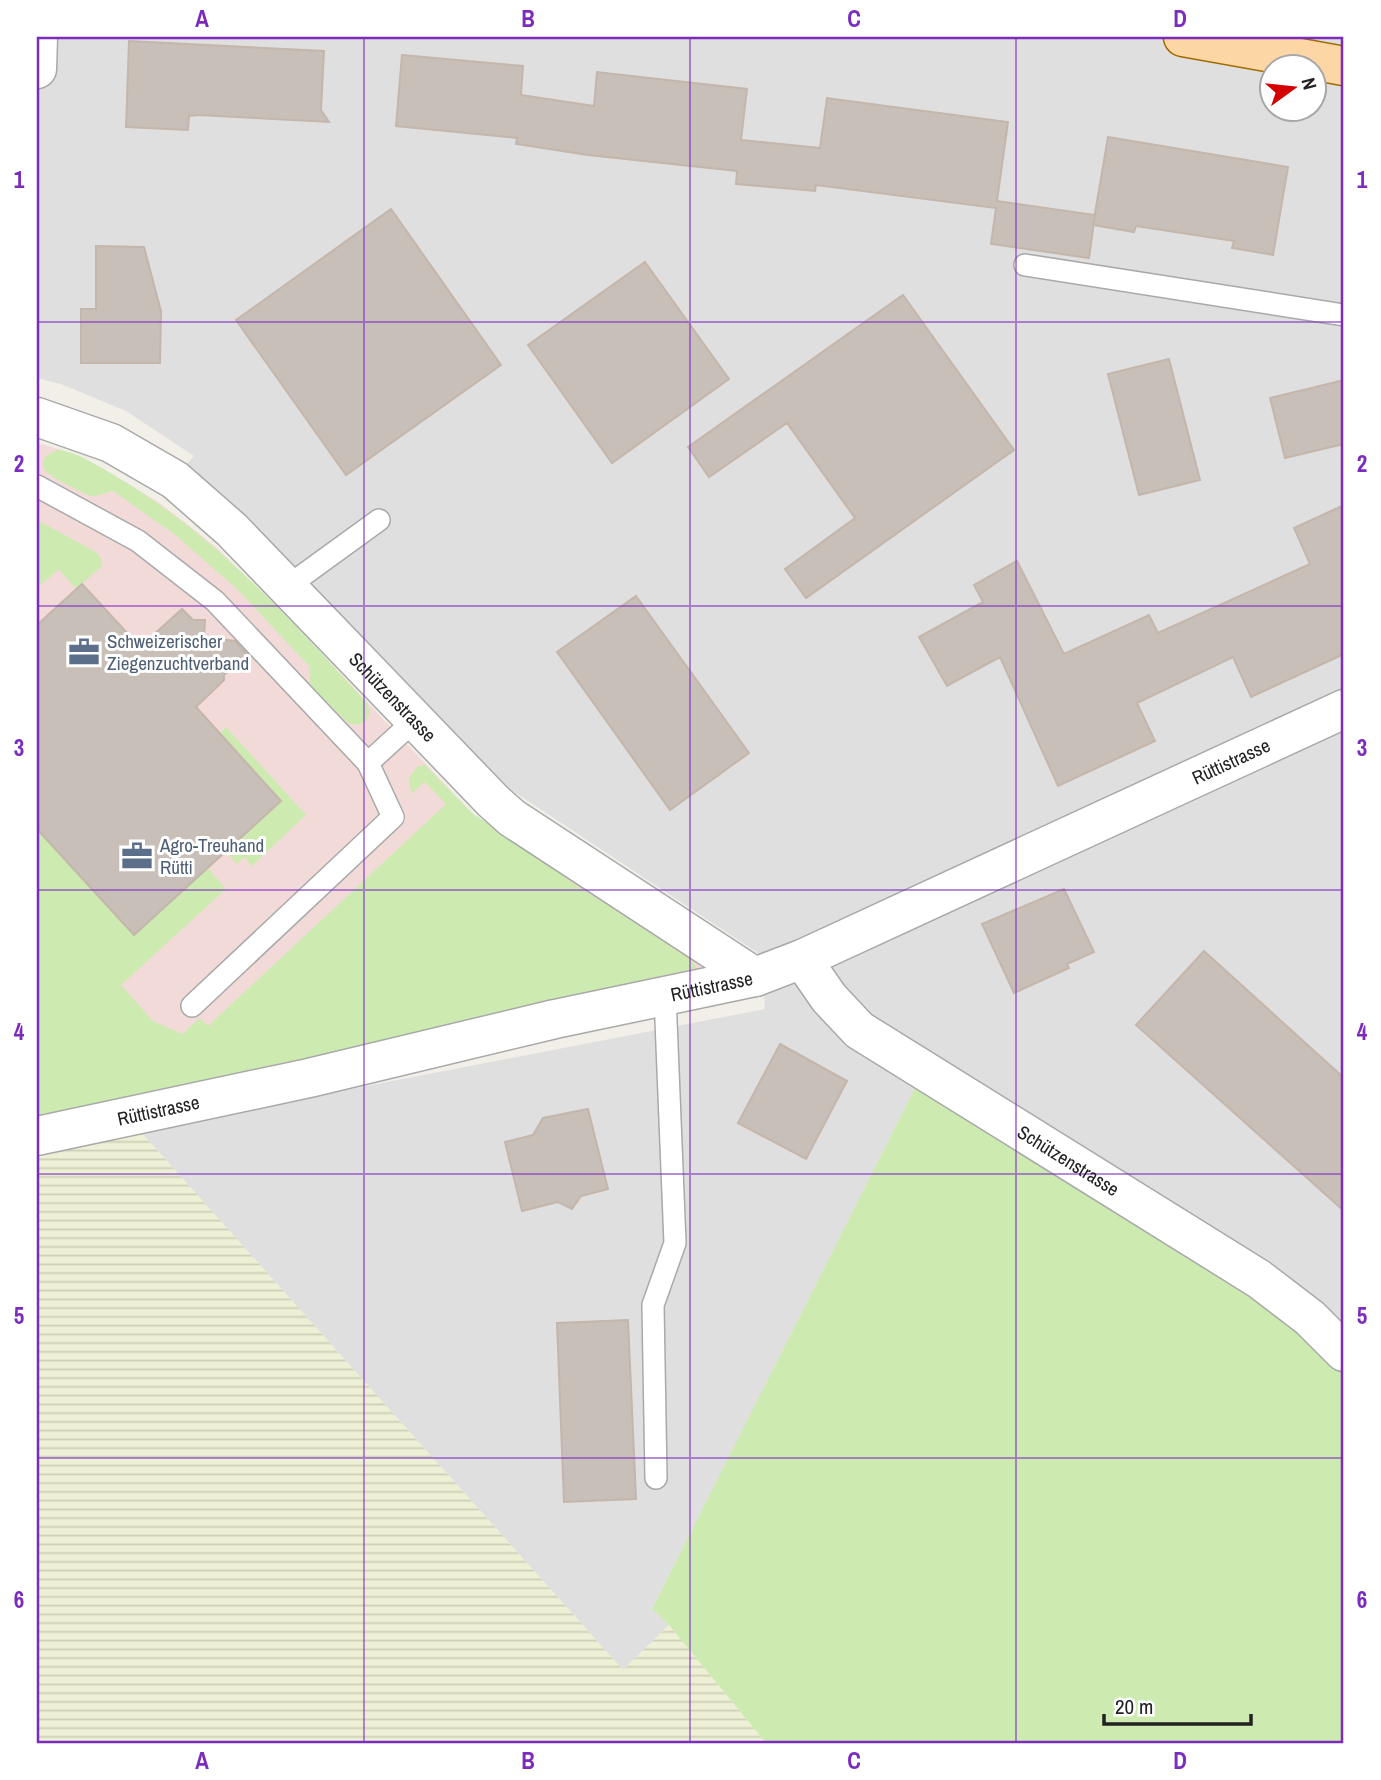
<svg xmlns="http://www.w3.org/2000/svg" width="1381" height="1780" font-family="'Archivo Narrow',sans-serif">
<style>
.residential{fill:#e0dfdf;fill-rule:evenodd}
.commercial{fill:#f2dad9}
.farmland{fill:url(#farmland-rules)}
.grass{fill:#cdebb0}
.building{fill:#c7bfb8;stroke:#c4b6ab;stroke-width:2}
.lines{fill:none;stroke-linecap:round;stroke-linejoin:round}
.service-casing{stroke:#a9a9a9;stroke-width:24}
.minor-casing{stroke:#a9a9a9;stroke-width:41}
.primary-casing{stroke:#a06b00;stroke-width:41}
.service{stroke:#fff;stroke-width:21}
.minor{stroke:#fff;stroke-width:38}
.primary{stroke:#fcd6a4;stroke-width:38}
.grid{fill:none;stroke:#7b2cbf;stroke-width:2;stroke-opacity:0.55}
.labels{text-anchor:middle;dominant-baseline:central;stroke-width:6;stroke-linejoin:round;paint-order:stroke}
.service-label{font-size:19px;fill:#4e5e75;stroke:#fff;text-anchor:start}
.street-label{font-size:19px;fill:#222;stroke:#fff}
.neatline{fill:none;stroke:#7b2cbf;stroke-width:2.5}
.grid-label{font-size:23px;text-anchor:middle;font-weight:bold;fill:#7b2cbf}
</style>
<defs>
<pattern id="farmland-rules" width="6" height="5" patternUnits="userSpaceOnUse" patternTransform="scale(1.75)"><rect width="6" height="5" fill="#eef0d5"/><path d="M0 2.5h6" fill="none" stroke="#ccceb7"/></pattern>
</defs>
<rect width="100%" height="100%" fill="#f2efe9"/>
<path class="residential" d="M 37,37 L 1344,37 L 1344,1323 L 1271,1262 L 931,1057 L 652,1609 L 669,1625 L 623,1670 L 139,1130 L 765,1009 L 761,955 L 504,785 L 285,557 L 185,466 L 194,456 L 126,411 L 61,384 L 37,378 ZM 1272,66 L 1314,66 L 1314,108 L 1272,108 Z"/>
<path class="commercial" d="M 37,443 L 62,450 L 104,469 L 158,502 L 183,521 L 217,548 L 296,627 L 473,814 L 695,956 L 702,971 L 307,1064 L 37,1000 Z"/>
<path class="farmland" d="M 139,1130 L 623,1670 L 669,1625 L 766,1743 L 37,1743 L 37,1150 Z"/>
<path class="grass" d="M 57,450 C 75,451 95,464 110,473 C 213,532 288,617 367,703 L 370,713 L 366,721 L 357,725 L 348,723 L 310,685 L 309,666 L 237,589 L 174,534 L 113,491 C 107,492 97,497 91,496 C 84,494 76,489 70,486 C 53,478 26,464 57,450 Z
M 37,520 L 96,552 L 102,560 L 102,566 L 76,589 L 59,569 L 37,588 Z
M 226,727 L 306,815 L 252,866 L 244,857 L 237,864 L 225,851 L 281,800 L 220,733 Z
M 425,765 L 473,814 L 566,874 L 565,878 L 692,960 L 696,968 L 37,1122 L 37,829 L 134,935 L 207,867 L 226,889 L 121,985 L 153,1021 L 182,1034 L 200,1018 L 208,1026 L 446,804 L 425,782 L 412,793 C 407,780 409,776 418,766 Z
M 916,1086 L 1250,1291 L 1301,1331 L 1344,1376 L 1344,1743 L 766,1743 L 669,1625 L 652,1609 Z"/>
<path class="building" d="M 129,41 L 324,51 L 321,110 L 329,122 L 198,115 L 189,116 L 188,130 L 126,127 Z
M 402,55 L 523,66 L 521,95 L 594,106 L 597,72 L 747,89 L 741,140 L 820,148 L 827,98 L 1008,122 L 997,201 L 1095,215 L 1089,258 L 991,244 L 996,208 L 816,185 L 815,191 L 736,184 L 737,171 L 588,155 L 516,144 L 517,138 L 396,126 Z
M 1108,137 L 1288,167 L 1273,255 L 1232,248 L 1234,241 L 1136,226 L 1134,232 L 1093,225 Z
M 391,209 L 501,365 L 346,475 L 236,320 Z
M 96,246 L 144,247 L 161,311 L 160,363 L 81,363 L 81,309 L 96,309 Z
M 645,262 L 729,379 L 612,463 L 528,345 Z
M 903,295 L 1014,450 L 806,598 L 785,569 L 855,518 L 787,423 L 709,477 L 688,447 Z
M 1169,359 L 1200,480 L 1139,495 L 1108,374 Z
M 1344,380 L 1344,444 L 1285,458 L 1270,398 Z
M 1344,505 L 1344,654 L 1251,697 L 1233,657 L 1137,703 L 1155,741 L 1058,786 L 1000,657 L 947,686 L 919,637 L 983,602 L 974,585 L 1017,561 L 1064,654 L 1149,615 L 1158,633 L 1310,564 L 1294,528 Z
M 82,584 L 140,647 L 182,609 L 193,620 L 205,620 L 204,637 L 235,641 L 247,654 L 224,675 L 224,680 L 196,707 L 281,801 L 134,935 L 37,829 L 37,625 Z
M 636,596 L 749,753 L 670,810 L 557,652 Z
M 1064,889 L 1094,952 L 1067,964 L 1069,968 L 1014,993 L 982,924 Z
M 1204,951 L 1344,1078 L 1344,1211 L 1136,1025 Z
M 780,1044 L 847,1081 L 806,1159 L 738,1123 Z
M 588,1109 L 608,1189 L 581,1196 L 572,1209 L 558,1202 L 522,1211 L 505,1142 L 533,1135 L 543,1118 Z
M 628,1320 L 636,1499 L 564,1502 L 557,1323 Z"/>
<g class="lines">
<defs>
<path id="service" d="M 1025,265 L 1344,315
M 37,486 L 138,541 L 215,601 L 368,763 L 416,719
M 288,586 L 379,520
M 192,1006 L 393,817 L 368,763
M 656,1478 L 653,1305 L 675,1243 L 665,996"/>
<g id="minor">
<path d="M 37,69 L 38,37"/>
<path id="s1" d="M 37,417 L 111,443 L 175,480 L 232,530 L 493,801 L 512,818 L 755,977"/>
<path id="s2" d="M 802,959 L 829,998 L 859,1030 L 1259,1279 L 1310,1318 L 1344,1352"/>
<path id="s3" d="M 37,1136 L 309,1078 L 555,1019 L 755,977 L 802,959 L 1344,709"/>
</g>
<path id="primary" d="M 1183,37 L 1344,66"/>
</defs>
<use href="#service" class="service-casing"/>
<use href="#minor" class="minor-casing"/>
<use href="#primary" class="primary-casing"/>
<use href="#service" class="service"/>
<use href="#minor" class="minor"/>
<use href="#primary" class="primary"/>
</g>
<path class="grid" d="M 364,37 L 364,1743M 690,37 L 690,1743M 1016,37 L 1016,1743M 37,322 L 1344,322M 37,606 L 1344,606M 37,890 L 1344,890M 37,1174 L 1344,1174M 37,1458 L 1344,1458"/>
<defs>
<symbol id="office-bare" viewBox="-9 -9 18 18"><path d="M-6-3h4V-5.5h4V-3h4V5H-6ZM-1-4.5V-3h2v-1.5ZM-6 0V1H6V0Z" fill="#5c6f8a" stroke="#fff" stroke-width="2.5" paint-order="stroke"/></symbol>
</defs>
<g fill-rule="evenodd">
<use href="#office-bare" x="62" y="630" width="44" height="44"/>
<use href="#office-bare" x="115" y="834" width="44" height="44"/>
</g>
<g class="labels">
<g class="service-label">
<text x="107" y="641">Schweizerischer<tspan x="107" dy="22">Ziegenzuchtverband</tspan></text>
<text x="160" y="845">Agro-Treuhand<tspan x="160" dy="22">Rütti</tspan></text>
</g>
<g class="street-label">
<text stroke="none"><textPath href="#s1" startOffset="460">Schützenstrasse</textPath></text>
<text stroke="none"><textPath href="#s3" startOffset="1258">Rüttistrasse</textPath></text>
<text stroke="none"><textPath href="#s3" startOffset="691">Rüttistrasse</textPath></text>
<text stroke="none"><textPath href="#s3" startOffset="124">Rüttistrasse</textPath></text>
<text stroke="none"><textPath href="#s2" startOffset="338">Schützenstrasse</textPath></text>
</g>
</g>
<rect width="1381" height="1780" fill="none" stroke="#ffffff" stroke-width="77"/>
<g transform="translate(1293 88) rotate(75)"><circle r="33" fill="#ffffff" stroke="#a7a7a7" stroke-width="2"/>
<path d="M0-5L12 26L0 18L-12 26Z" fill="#d40000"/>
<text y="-10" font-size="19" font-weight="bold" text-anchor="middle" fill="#222222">N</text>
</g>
<path d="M1104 1714v10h147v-10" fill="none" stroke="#222222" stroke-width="3.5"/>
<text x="1115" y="1714" font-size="21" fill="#222222" stroke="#ffffff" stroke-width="5" paint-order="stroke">20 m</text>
<rect x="38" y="38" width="1304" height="1704" class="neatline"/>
<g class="grid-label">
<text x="202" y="27">A</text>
<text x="528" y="27">B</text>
<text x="854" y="27">C</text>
<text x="1180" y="27">D</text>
<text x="19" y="188">1</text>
<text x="1362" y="188">1</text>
<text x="19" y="472">2</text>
<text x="1362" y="472">2</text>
<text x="19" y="756">3</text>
<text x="1362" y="756">3</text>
<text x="19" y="1040">4</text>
<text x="1362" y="1040">4</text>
<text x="19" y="1324">5</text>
<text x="1362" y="1324">5</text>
<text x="19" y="1608">6</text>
<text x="1362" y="1608">6</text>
<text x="202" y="1769">A</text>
<text x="528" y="1769">B</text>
<text x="854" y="1769">C</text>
<text x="1180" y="1769">D</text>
</g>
</svg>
